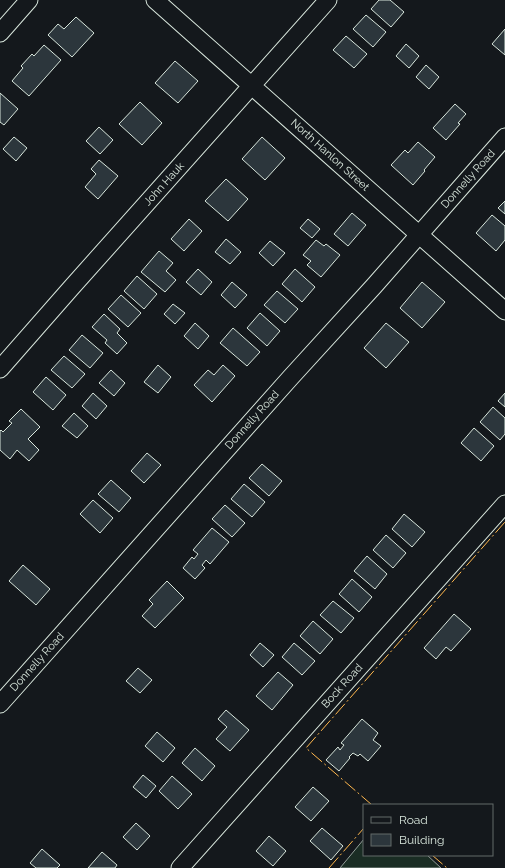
<svg xmlns="http://www.w3.org/2000/svg" width="505" height="868" font-family="Raleway,sans-serif">
<style>
.green{fill:#1a2d24;stroke:#939e99}
.building{fill:#2c363c;stroke:#d8e6dc}
.lines{fill:none;stroke-linecap:round;stroke-linejoin:round}
.minor-casing{stroke:#d8e6dc;stroke-width:19}
.minor{stroke:#14181c;stroke-width:17}
.power{stroke:#ffb74d;stroke-width:1;stroke-dasharray:14 3 2 3;stroke-linecap:butt}
.labels{text-anchor:middle;dominant-baseline:central;stroke-width:3;stroke-linejoin:round;paint-order:stroke}
.street-label{font-size:11px;fill:#d8e6dc;stroke:#14181c}
</style>
<rect width="100%" height="100%" fill="#14181c"/>
<path class="green" d="M 364,839 L 364,855 L 427,855 L 441,868 L 340,868 Z"/>
<path class="building" d="M 379,0 L 390,0 L 404,12 L 391,27 L 371,9 Z
M 366,15 L 386,32 L 373,47 L 353,29 Z
M 76,17 L 94,33 L 72,57 L 48,35 L 58,24 L 64,29 Z
M 505,29 L 505,55 L 492,44 Z
M 346,36 L 367,54 L 354,68 L 333,50 Z
M 406,44 L 419,56 L 409,68 L 396,56 Z
M 44,45 L 61,60 L 29,96 L 12,81 L 23,68 L 21,66 L 32,54 L 34,56 Z
M 175,61 L 198,81 L 178,103 L 155,83 Z
M 426,65 L 439,77 L 429,89 L 416,77 Z
M 0,93 L 18,109 L 4,125 L 0,122 Z
M 140,102 L 162,123 L 142,145 L 119,124 Z
M 455,104 L 466,114 L 458,123 L 460,124 L 446,140 L 433,128 Z
M 99,127 L 113,140 L 100,154 L 86,141 Z
M 14,137 L 27,148 L 16,161 L 3,149 Z
M 262,137 L 285,158 L 265,180 L 242,159 Z
M 418,142 L 435,157 L 424,170 L 425,171 L 413,185 L 391,165 L 405,150 L 408,153 Z
M 99,160 L 118,176 L 98,199 L 85,187 L 96,174 L 91,169 Z
M 226,179 L 248,199 L 228,221 L 205,201 Z
M 505,201 L 505,214 L 498,208 Z
M 352,213 L 366,225 L 348,246 L 334,234 Z
M 492,215 L 505,226 L 505,240 L 496,251 L 476,233 Z
M 189,219 L 202,231 L 184,251 L 171,239 Z
M 308,219 L 320,229 L 312,238 L 300,228 Z
M 226,239 L 241,252 L 230,264 L 215,252 Z
M 316,240 L 324,246 L 326,244 L 340,255 L 321,277 L 307,265 L 311,261 L 303,255 Z
M 270,241 L 285,253 L 273,266 L 259,253 Z
M 159,251 L 173,263 L 166,271 L 176,280 L 165,292 L 141,272 Z
M 198,269 L 212,282 L 201,295 L 186,282 Z
M 295,269 L 315,287 L 302,302 L 282,284 Z
M 137,276 L 157,294 L 144,309 L 124,291 Z
M 232,282 L 247,295 L 235,308 L 221,295 Z
M 422,282 L 445,302 L 422,328 L 400,308 Z
M 277,291 L 298,309 L 285,323 L 264,305 Z
M 121,295 L 141,313 L 128,327 L 108,309 Z
M 173,304 L 185,313 L 175,324 L 164,314 Z
M 260,313 L 280,331 L 267,346 L 247,328 Z
M 104,314 L 120,329 L 117,333 L 127,343 L 117,354 L 105,343 L 107,340 L 92,327 Z
M 195,323 L 209,336 L 198,349 L 184,336 Z
M 386,323 L 409,342 L 386,368 L 364,348 Z
M 233,328 L 260,352 L 247,366 L 220,343 Z
M 82,335 L 103,353 L 90,368 L 69,350 Z
M 64,356 L 85,374 L 72,388 L 51,370 Z
M 158,365 L 171,377 L 158,393 L 144,382 Z
M 223,365 L 235,376 L 212,402 L 194,385 L 208,370 L 214,375 Z
M 111,370 L 125,383 L 114,396 L 99,383 Z
M 46,377 L 66,395 L 53,410 L 33,392 Z
M 93,393 L 107,406 L 96,419 L 82,406 Z
M 505,393 L 505,407 L 498,401 Z
M 493,407 L 505,418 L 505,434 L 500,440 L 480,422 Z
M 21,409 L 40,427 L 28,439 L 39,450 L 29,461 L 17,450 L 10,459 L 0,450 L 0,431 L 1,430 L 3,432 L 12,423 L 9,421 Z
M 74,413 L 88,426 L 77,438 L 62,426 Z
M 474,428 L 494,446 L 481,461 L 461,443 Z
M 147,453 L 161,465 L 144,483 L 131,471 Z
M 262,464 L 282,481 L 269,496 L 249,478 Z
M 111,480 L 131,498 L 119,512 L 98,494 Z
M 244,484 L 265,502 L 252,517 L 231,499 Z
M 93,500 L 113,518 L 100,533 L 80,514 Z
M 225,505 L 245,523 L 232,537 L 212,519 Z
M 404,514 L 425,532 L 412,547 L 392,529 Z
M 212,528 L 229,542 L 210,564 L 206,560 L 202,565 L 205,568 L 195,579 L 183,568 L 192,557 L 194,559 L 198,554 L 193,550 Z
M 386,535 L 406,553 L 393,568 L 373,550 Z
M 367,556 L 387,574 L 375,589 L 354,571 Z
M 23,565 L 50,589 L 36,605 L 9,581 Z
M 352,579 L 372,597 L 359,612 L 339,594 Z
M 167,581 L 184,598 L 155,628 L 142,616 L 153,604 L 149,600 Z
M 333,601 L 354,618 L 341,633 L 320,615 Z
M 454,614 L 471,629 L 451,651 L 446,647 L 436,659 L 424,648 Z
M 313,621 L 333,639 L 320,654 L 300,636 Z
M 260,643 L 274,655 L 263,667 L 250,655 Z
M 294,643 L 315,661 L 302,675 L 282,657 Z
M 138,668 L 152,680 L 140,693 L 126,681 Z
M 278,672 L 293,685 L 272,710 L 256,696 Z
M 226,710 L 249,730 L 230,751 L 216,739 L 227,727 L 218,719 Z
M 362,719 L 378,733 L 373,740 L 381,746 L 368,761 L 360,754 L 358,756 L 353,753 L 349,757 L 350,758 L 339,771 L 326,760 L 338,747 L 340,750 L 344,745 L 341,743 Z
M 157,732 L 175,748 L 163,762 L 145,746 Z
M 195,748 L 215,766 L 202,781 L 182,763 Z
M 143,775 L 156,786 L 146,798 L 133,787 Z
M 172,776 L 192,794 L 178,809 L 159,791 Z
M 313,787 L 329,801 L 311,821 L 295,807 Z
M 136,823 L 150,836 L 137,850 L 123,837 Z
M 322,828 L 343,846 L 331,860 L 310,841 Z
M 269,836 L 286,851 L 273,866 L 256,851 Z
M 42,849 L 60,865 L 57,868 L 36,868 L 30,863 Z
M 102,852 L 117,865 L 115,868 L 88,868 Z"/>
<g class="lines">
<defs>
<path id="minor" d="M 155,0 L 505,311
M 0,33 L 29,0
M 0,369 L 71,288 L 328,0
M 0,704 L 291,377 L 374,286 L 505,137
M 180,868 L 505,504"/>
</defs>
<use href="#minor" class="minor-casing"/>
<use href="#minor" class="minor"/>
<path class="power" d="M 372,805 L 306,748 L 505,522
M 432,855 L 447,868
M 329,868 L 364,828"/>
</g>
<g class="labels">
<g class="street-label">
<text transform="translate(330 155) rotate(42)">North Hanlon Street</text>
<text transform="translate(468 179) rotate(-48)">Donnelly Road</text>
<text transform="translate(164 184) rotate(-48)">John Hauk</text>
<text transform="translate(252 420) rotate(-48)">Donnelly Road</text>
<text transform="translate(37 662) rotate(-48)">Donnelly Road</text>
<text transform="translate(342 686) rotate(-48)">Bock Road</text>
</g>
</g>
<rect x="363" y="804" width="130" height="52" fill="#14181c" stroke="#626a69"/>
<rect x="371" y="817" width="20" height="6" fill="#14181c" stroke="#626a69"/>
<text x="399" y="824" font-size="12" fill="#d8e6dc">Road</text>
<rect x="371" y="834" width="20" height="12" fill="#2c363c" stroke="#626a69"/>
<text x="399" y="844" font-size="12" fill="#d8e6dc">Building</text>
</svg>
